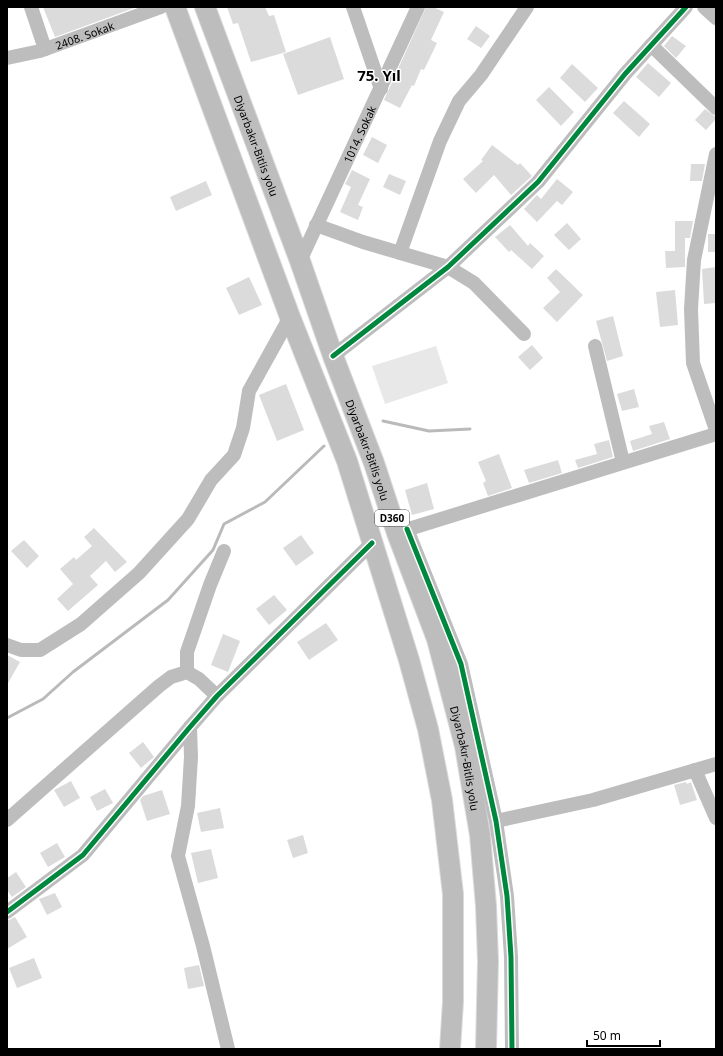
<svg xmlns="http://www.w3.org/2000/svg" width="723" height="1056" font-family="'Noto Sans',sans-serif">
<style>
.green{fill:#e8e8e8}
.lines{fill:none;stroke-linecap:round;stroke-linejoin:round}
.stream{stroke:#bababa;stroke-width:3}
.building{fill:#dbdbdb}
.highway-casing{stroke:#dbdbdb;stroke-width:22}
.minor{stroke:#bdbdbd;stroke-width:14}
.highway{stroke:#bdbdbd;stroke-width:20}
.cycleway-casing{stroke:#fff;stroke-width:8}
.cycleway{stroke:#00873e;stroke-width:5}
.labels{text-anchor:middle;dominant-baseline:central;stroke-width:3;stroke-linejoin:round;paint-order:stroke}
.shield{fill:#fff;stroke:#4c4c4c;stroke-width:1}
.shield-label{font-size:10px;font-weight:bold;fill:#000}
.street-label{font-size:11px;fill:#000;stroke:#fff}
.district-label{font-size:15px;font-weight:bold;fill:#000;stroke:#fff}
</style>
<rect width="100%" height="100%" fill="#fff"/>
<path class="green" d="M 436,346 L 448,383 L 385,404 L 372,366 Z"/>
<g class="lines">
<path class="stream" d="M 383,421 L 429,431 L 470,429
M 7,718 L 43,699 L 73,672 L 168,600 L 213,550 L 224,524 L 265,502 L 324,446"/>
</g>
<path class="building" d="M 43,7 L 133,7 L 134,8 L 55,37 Z
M 227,7 L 265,7 L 269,16 L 274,15 L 286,52 L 251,62 L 238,23 L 233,24 Z
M 426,7 L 433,7 L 444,12 L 431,40 L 437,43 L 424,70 L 421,69 L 414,86 L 412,85 L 400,108 L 384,100 Z
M 476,26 L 490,36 L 481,48 L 467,39 Z
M 672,36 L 686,46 L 676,58 L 664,46 Z
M 330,37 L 344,79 L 298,95 L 283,54 Z
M 648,63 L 671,83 L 659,97 L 636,77 Z
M 572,64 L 598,88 L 585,102 L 560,78 Z
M 549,87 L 574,112 L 561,126 L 536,100 Z
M 624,101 L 650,124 L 639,137 L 613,113 Z
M 705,109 L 716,117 L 716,119 L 706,130 L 695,120 Z
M 372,137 L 387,145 L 378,163 L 363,155 Z
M 492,145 L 518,165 L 520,163 L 532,176 L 511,195 L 494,175 L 476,193 L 463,179 L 483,161 L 481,160 Z
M 691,164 L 705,164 L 702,181 L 690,181 Z
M 352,170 L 370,179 L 358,205 L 363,207 L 358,220 L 340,212 L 351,187 L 345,184 Z
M 389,174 L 406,181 L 400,195 L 383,187 Z
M 557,179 L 573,192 L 562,205 L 557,201 L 537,222 L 524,209 L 537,195 L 541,199 Z
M 206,181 L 212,195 L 176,211 L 170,197 Z
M 675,221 L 693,221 L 690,238 L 685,238 L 685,267 L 666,268 L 665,251 L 675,251 Z
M 567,223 L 581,239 L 569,250 L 554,235 Z
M 510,225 L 528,246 L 530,243 L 544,256 L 532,269 L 511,250 L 509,252 L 495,237 Z
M 708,234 L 716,234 L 716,252 L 708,252 Z
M 716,267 L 716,303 L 704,304 L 702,269 Z
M 556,269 L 583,295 L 557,322 L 543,308 L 560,292 L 547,278 Z
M 249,277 L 262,305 L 239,315 L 226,288 Z
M 675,290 L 678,325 L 660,327 L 656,292 Z
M 613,316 L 623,356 L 607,361 L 596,321 Z
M 532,345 L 543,358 L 530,370 L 518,357 Z
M 286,384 L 304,430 L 277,441 L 259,395 Z
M 634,389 L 639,407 L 622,411 L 617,394 Z
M 664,422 L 670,439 L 633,451 L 630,441 L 652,434 L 649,426 Z
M 609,440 L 613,457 L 578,468 L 575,460 L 597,454 L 594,444 Z
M 499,454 L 512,488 L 488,496 L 483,483 L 486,481 L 478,462 Z
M 558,460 L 562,473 L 529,483 L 524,470 Z
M 427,483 L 434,509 L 412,515 L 405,490 Z
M 94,528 L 127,562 L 115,572 L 106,561 L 90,576 L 98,585 L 68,611 L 57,599 L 73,584 L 60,569 L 74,557 L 76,560 L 92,546 L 84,537 Z
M 301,535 L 314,553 L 296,566 L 283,548 Z
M 24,540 L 39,556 L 27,568 L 11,551 Z
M 274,595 L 287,610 L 269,625 L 256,609 Z
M 326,623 L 338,640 L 309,660 L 297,642 Z
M 223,634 L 240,641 L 228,672 L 211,665 Z
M 7,655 L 20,662 L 7,685 Z
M 143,742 L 154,757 L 141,768 L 129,753 Z
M 71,781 L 80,798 L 64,807 L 54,790 Z
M 686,782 L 687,784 L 691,782 L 697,800 L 680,805 L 674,785 Z
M 105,789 L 113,803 L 97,811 L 90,797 Z
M 162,790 L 170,814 L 147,821 L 140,800 L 143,796 Z
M 220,808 L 224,828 L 201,832 L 197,813 Z
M 303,835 L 308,853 L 293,858 L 287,840 Z
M 57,843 L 65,857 L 48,867 L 40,853 Z
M 211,849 L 218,878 L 198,883 L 191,853 Z
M 16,872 L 26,887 L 12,897 L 7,890 L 7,878 Z
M 55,893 L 62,907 L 47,915 L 39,899 Z
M 15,917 L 27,937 L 7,949 L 7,921 Z
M 34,958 L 42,978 L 17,988 L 9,968 Z
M 199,965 L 204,986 L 188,989 L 184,968 Z"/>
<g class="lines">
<defs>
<g id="highway">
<path d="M 175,7 L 290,317 L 347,461 L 409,660 L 428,729 L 442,800 L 453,894 L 453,1002 L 450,1049"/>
<path id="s3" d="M 205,7 L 300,261 L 333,356 L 374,463 L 397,533 L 437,639 L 465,746 L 480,835 L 486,906 L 488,961 L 486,1049"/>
</g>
</defs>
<use href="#highway" class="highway-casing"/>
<g class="minor">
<path d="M 31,7 L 45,49"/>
<path d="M 353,7 L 381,89"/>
<path d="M 704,7 L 716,18"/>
<path d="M 651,45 L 716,108"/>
<path id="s1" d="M 7,58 L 40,51 L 161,7"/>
<path d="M 716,154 L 694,260 L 691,309 L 693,363 L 716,430"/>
<path d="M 316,225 L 363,242 L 448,267 L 474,283 L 524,334"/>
<path d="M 400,253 L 440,141 L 459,101 L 481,75 L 527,7"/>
<path id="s2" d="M 300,261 L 418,7"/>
<path d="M 595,346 L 623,462"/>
<path d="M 333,356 L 448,267 L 538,182 L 625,74 L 686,7"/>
<path d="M 407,529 L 461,664 L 496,821 L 507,896 L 511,957 L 512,1049"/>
<path d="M 399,532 L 716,434"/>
<path d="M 7,645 L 21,650 L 40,650 L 81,624 L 139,573 L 188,519 L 211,480 L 234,455 L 243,428 L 249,391 L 290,317"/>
<path d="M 187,672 L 187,652 L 210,585 L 224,551"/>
<path d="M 190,727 L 191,757 L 188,806 L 178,856 L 203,946 L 228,1049"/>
<path d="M 695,770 L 716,818"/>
<path d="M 7,820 L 159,686 L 171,677 L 187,672 L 199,679 L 217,696"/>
<path d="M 496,821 L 593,800 L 716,764"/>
<path d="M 7,912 L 83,855 L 190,727 L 217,696 L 372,543"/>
</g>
<use href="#highway" class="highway"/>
<defs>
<path id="cycleway" d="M 333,356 L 448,267 L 538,182 L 625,74 L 686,7
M 407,529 L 461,664 L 496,821 L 507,896 L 511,957 L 512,1049
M 7,912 L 83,855 L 190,727 L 217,696 L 372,543"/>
</defs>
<use href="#cycleway" class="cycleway-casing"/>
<use href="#cycleway" class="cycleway"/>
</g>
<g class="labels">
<rect class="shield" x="375" y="510" width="34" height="16" rx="3"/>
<g class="shield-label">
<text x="392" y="518">D360</text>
</g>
<g class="street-label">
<text stroke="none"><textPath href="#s1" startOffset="81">2408. Sokak</textPath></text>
<text stroke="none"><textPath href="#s2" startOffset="140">1014. Sokak</textPath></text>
<text stroke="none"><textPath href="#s3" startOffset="148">Diyarbakır-Bitlis yolu</textPath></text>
<text stroke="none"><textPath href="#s3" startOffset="472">Diyarbakır-Bitlis yolu</textPath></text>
<text stroke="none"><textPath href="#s3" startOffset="796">Diyarbakır-Bitlis yolu</textPath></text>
</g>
<g class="district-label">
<text x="379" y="75">75. Yıl</text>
</g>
</g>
<rect width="723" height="1056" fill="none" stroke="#000000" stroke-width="16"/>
<path d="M587 1040v6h73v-6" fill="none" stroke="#000000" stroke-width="2"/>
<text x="593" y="1040" font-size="12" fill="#000000" stroke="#ffffff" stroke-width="3" paint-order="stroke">50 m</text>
</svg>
